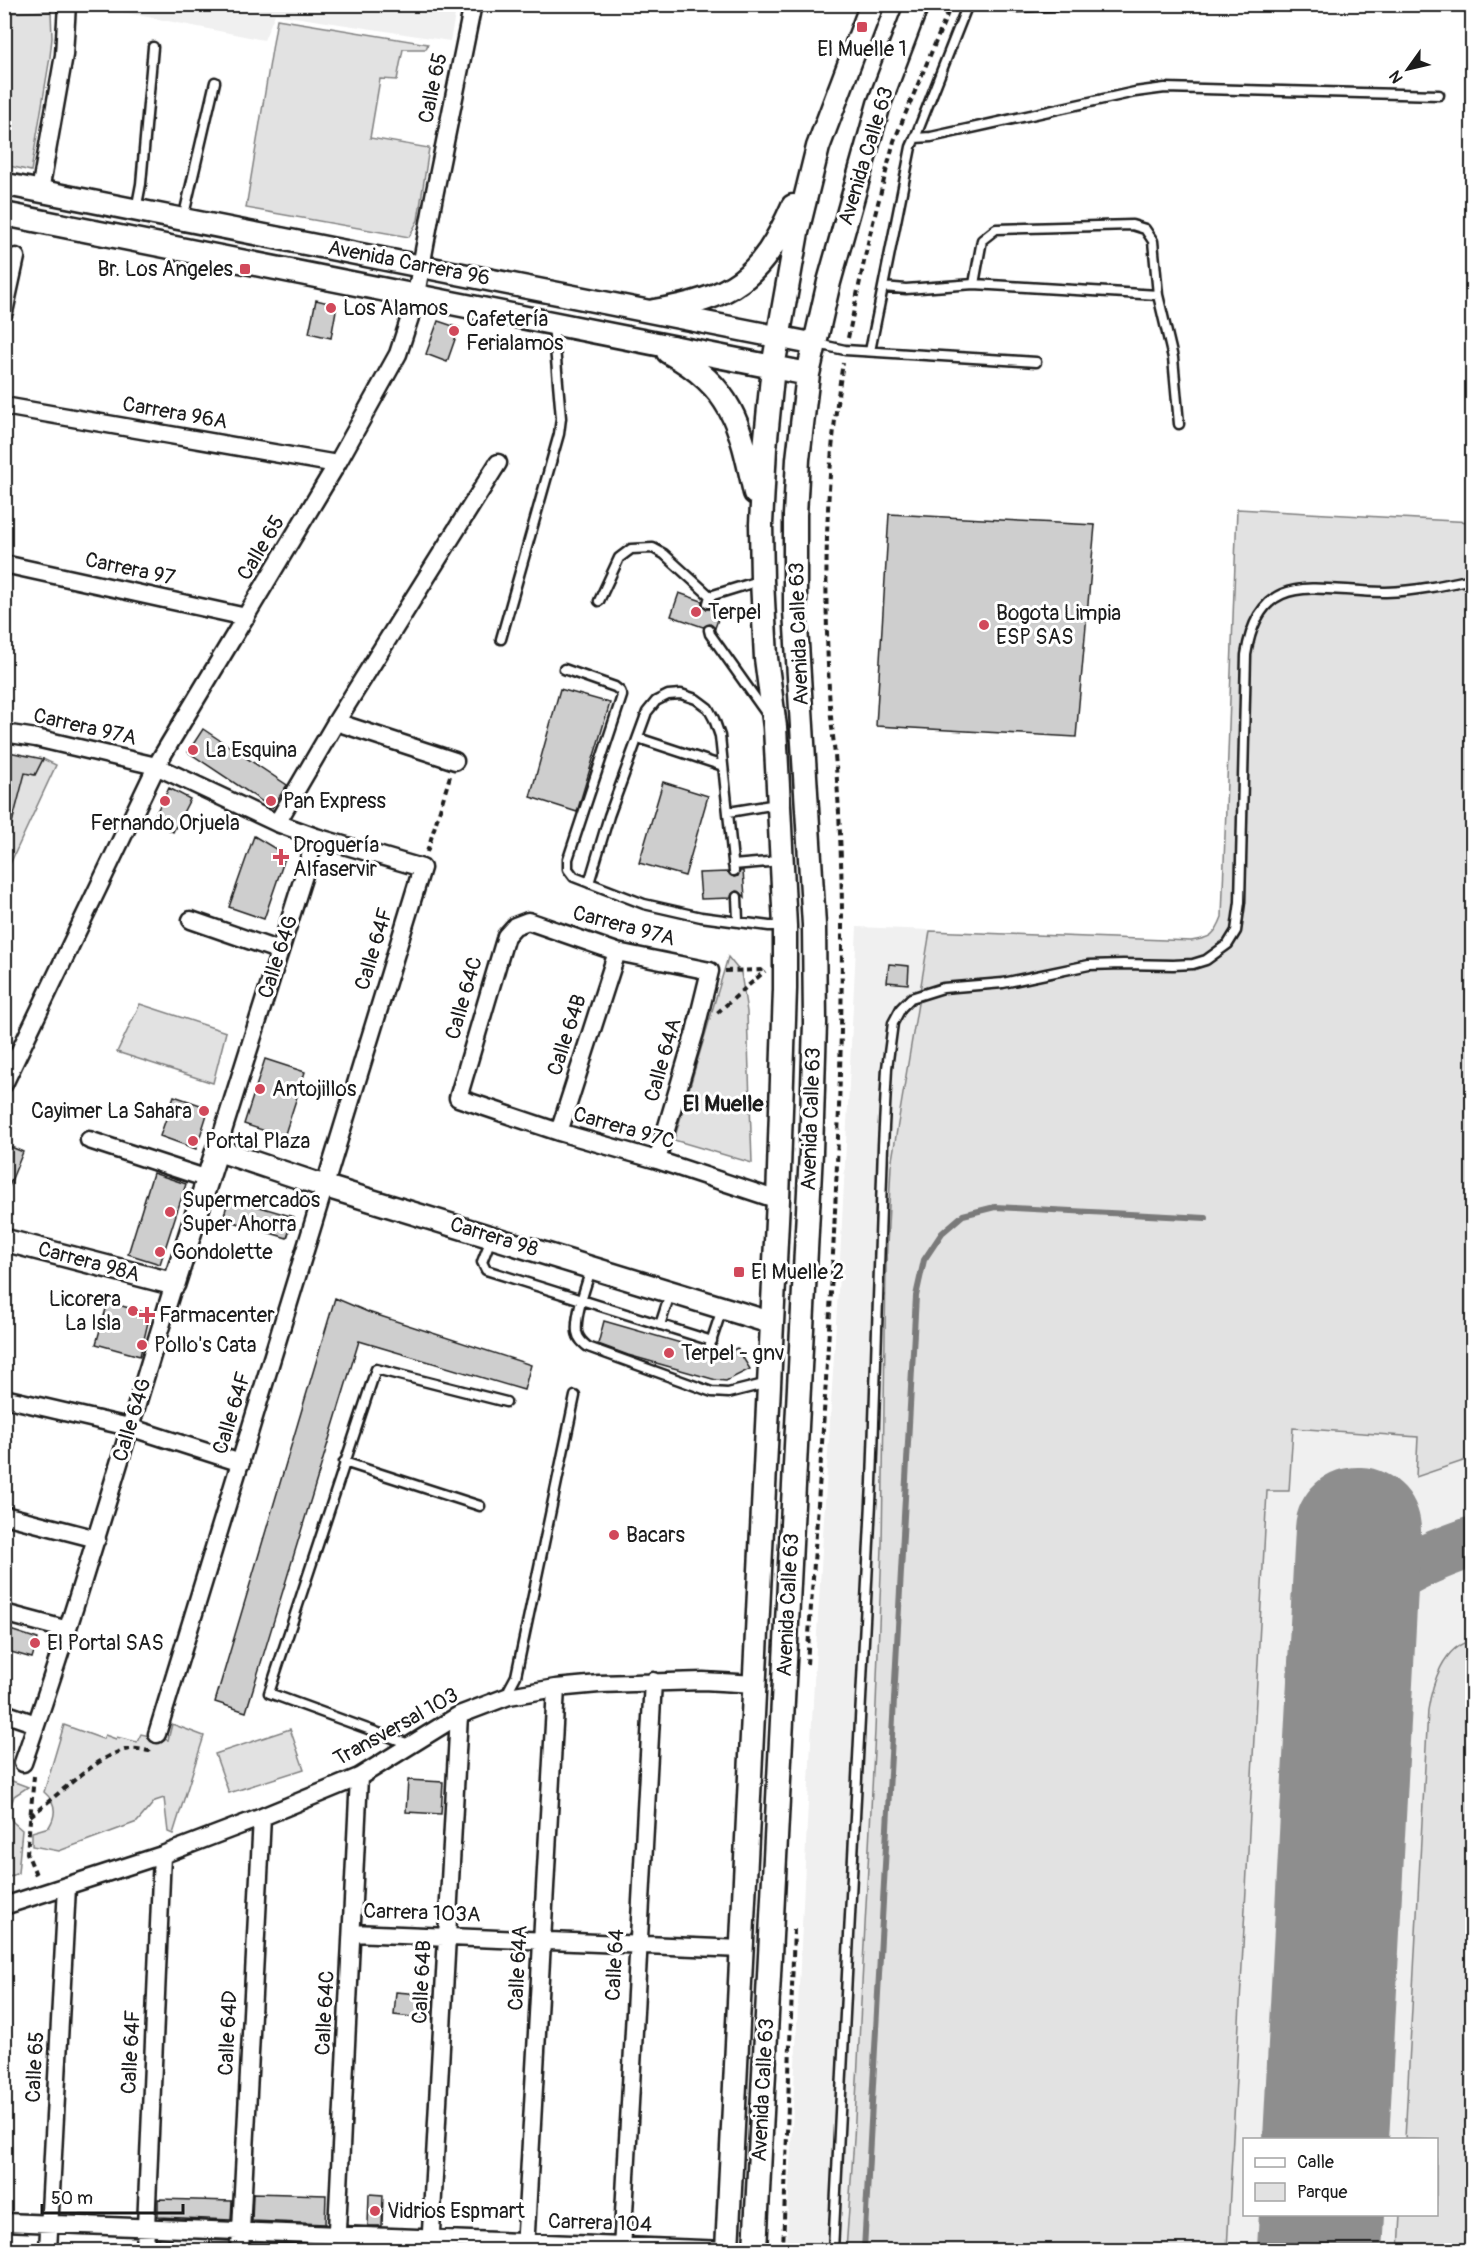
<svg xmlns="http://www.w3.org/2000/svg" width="1477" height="2255" font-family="Pangolin,sans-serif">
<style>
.built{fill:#f0f0f0;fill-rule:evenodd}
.green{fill:#e2e2e2;stroke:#7f7f7f;stroke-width:1.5}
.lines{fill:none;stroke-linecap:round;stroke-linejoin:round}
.stream{stroke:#7a7a7a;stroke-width:6}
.taxiway{stroke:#8e8e8e;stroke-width:51}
.runway{stroke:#8e8e8e;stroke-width:126}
.building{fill:#cecece;stroke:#1c1c1c;stroke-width:1.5}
.service-casing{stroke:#1c1c1c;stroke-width:13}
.minor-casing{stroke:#1c1c1c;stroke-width:21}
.tertiary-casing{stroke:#1c1c1c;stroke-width:26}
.secondary-casing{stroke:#1c1c1c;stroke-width:27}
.path{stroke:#1c1c1c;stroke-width:4;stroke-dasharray:6 4.5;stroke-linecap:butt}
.service{stroke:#fff;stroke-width:8}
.minor{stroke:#fff;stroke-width:16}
.tertiary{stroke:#fff;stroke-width:21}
.secondary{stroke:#fff;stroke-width:22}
.poi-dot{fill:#d1495b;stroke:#fff;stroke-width:2}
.labels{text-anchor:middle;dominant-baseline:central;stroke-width:6;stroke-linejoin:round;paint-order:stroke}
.poi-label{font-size:21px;fill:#1c1c1c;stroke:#fff;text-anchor:start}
.street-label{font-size:21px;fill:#1c1c1c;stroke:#fff}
.neighbourhood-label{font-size:22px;font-weight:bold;fill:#1c1c1c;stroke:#fff}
</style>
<rect width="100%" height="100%" fill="#fff"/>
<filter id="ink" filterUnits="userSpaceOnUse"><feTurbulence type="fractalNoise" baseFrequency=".0167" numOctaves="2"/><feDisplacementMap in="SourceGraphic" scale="12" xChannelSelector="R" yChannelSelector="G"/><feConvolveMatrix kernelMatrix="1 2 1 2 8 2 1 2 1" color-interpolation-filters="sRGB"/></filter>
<g filter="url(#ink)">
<path class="built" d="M 87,5 L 87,4 L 457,5 L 450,41 L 275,14 L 264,40 Z
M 1237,509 L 1472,522 L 1472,2250 L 786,2250 L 814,1681 L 841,1242 L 857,927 L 1191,941 L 1206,939 L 1217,931 L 1222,917 ZM 1244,2140 L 1436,2140 L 1436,2214 L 1244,2214 Z"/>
<path class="green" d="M 51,11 L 52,38 L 50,57 L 31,171 L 5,165 L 5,13 Z
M 277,19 L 428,44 L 426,49 L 403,49 L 397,80 L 380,79 L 370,138 L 429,148 L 418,220 L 409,237 L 246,208 Z
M 1237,509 L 1472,522 L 1472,1458 L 1416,1477 L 1418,1437 L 1293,1428 L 1289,1491 L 1267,1491 L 1227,2250 L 846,2250 L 854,2139 L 875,1731 L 882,1547 L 886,1265 L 891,1166 L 930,931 L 1191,941 C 1211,938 1215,935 1222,917 Z
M 43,759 L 56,765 L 10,864 L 5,861 L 5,823 L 25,773 L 35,775 Z
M 728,957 L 741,973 L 747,1012 L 752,1163 L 674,1140 Z
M 140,1004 L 226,1032 L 213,1083 L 117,1052 Z
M 1472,1641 L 1472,2250 L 1399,2250 L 1401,2215 L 1436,2214 L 1436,2140 L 1405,2139 L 1428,1710 C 1432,1685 1443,1645 1472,1641 Z
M 172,1724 L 204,1736 L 173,1834 L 168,1832 L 164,1798 L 155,1801 L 137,1822 L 59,1851 L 32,1846 L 32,1832 L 49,1827 C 57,1814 56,1802 44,1792 L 64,1725 L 103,1739 L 105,1735 L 116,1739 L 117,1737 L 137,1742 L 141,1734 L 168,1740 Z
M 290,1729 L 304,1769 L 229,1793 L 215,1754 Z
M 4,1778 L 28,1787 L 14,1796 L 8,1814 L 13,1822 L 22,1830 L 18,1873 L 5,1879 Z"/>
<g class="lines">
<path class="stream" d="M 864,2250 L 916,1296 L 924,1260 L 942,1233 L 963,1215 L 995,1207 L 1206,1218"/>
<path class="taxiway" d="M 1351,1665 C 1353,1652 1353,1636 1357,1623 C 1372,1576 1431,1557 1472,1542"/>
<path class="runway" d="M 1326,2140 L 1358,1530
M 1320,2250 L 1322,2214"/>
</g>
<path class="building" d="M 316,300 L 337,305 L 331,338 L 309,333 Z
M 438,321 L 459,328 L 447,362 L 426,354 Z
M 889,514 L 1095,525 L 1076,737 L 876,726 Z
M 679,593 L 702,601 L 702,605 L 706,609 L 710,609 L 714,605 L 722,608 L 715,628 L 710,624 L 703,627 L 671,616 Z
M 560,689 L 610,703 L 577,812 L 530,797 Z
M 203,729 L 287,785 L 272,808 L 188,752 Z
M 4,751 L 43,759 L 35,775 L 25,773 L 10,831 L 4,831 Z
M 663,782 L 708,796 L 685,876 L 639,863 Z
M 169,788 L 190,799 L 173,832 L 152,821 Z
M 254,836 L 286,855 L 264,919 L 229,907 Z
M 740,871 L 743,871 L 745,897 L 740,892 L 736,891 L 732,894 L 731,898 L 701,899 L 699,873 L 728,872 L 734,877 L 738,876 Z
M 889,964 L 909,966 L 908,984 L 887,982 Z
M 265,1059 L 305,1072 L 284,1137 L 244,1124 Z
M 174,1096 L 209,1108 L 196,1149 L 160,1136 Z
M 4,1144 L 23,1152 L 5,1196 L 4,1195 Z
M 153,1173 L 186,1184 L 160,1264 L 128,1254 Z
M 229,1198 L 294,1217 L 287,1238 L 223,1219 Z
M 335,1298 L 368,1312 L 531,1365 L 524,1390 L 359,1341 L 246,1712 L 215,1702 Z
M 108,1302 L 150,1314 L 140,1356 L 96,1344 Z
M 604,1321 L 702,1349 L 703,1355 L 707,1357 L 712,1356 L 714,1353 L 723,1355 L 737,1348 L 750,1369 L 726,1381 L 716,1380 L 628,1355 L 598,1344 Z
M 4,1628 L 38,1639 L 32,1658 L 4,1650 Z
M 408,1780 L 443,1782 L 441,1814 L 406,1812 Z
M 396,1992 L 432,1995 L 431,2019 L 394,2015 Z
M 253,2193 L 326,2195 L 325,2224 L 252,2221 Z
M 369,2194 L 383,2195 L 382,2226 L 368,2226 Z
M 158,2199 L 232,2201 L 231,2220 L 158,2217 Z
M 158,2238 L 172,2239 L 171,2250 L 157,2250 Z
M 210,2240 L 230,2241 L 230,2250 L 210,2250 Z
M 251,2242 L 307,2244 L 307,2250 L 250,2250 Z"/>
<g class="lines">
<defs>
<path id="service" d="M 1000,4 L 1016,7 L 1088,4
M 915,138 L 968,4
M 136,210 L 141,184 L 153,47
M 183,219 L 215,82
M 974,284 L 982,240 L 996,229 L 1132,225 L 1145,229 L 1153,241 L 1158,295
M 883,287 L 911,147 L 915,138 L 931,137 L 1135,92 L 1165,88 L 1439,95
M 817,344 L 845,350 L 1036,362
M 870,351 L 883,287 L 906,289 L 974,284 L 1158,295 L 1173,358 L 1179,424
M 599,601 L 619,558 L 631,549 L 653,548 L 664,554 L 710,596
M 708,603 L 710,596 L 762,580
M 709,630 L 710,634 L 766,713
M 501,639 L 559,434 L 561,418 L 553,324
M 564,669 L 615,687 L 620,691 L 622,696 L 568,859 L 568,869 L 574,877 L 644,904 L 701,917 L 769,926 L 785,926
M 638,738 L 723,766
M 729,812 L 777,804
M 733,865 L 780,861
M 589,883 L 609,816 L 647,712 L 656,701 L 668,695 L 681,694 L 696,699 L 708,708 L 714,719 L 720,736 L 734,871
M 737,897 L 738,920
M 491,1239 L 482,1262 L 486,1270 L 712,1341
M 592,1267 C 586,1285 575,1315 577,1332 C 578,1339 583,1343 588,1347 L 712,1392 L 728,1393 L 768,1383
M 660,1325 L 671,1291
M 708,1351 L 722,1309
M 344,1462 L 480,1506
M 509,1696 L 509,1689 L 516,1676 L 575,1396
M 409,1744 L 269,1693 L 376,1369 L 506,1402
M 833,2250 L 872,1483 L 883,1146 L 887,1068 L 893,1023 L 901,1008 L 911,998 L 943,988 L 1003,983 L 1089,965 L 1123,964 L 1173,965 L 1193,964 L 1206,960 L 1228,944 L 1236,931 L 1240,902 L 1246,655 C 1260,564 1321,593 1386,592 C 1416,591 1444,585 1472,579"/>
<path id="minor" d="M 40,191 L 64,55 L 67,4
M 4,312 L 16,257
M 4,406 L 337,464
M 4,564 L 246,617
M 336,722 L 455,761
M 4,733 L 36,738 L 156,766 L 277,823 L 316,837 L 422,868 L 157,1734
M 277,823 L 336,722 L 498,463
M 191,920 L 280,951
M 4,1084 L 159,761 L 337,464 L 398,354 L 414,305 L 434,196 L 473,4
M 559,1132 L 617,952
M 89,1140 L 208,1179
M 217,1150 L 316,837
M 657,1160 L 695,1032 L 710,971 L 617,952 L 528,921 L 515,926 L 506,936 L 458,1098 L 559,1132 L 657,1160 L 778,1200
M 4,1398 L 129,1427 L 241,1463
M 4,1515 L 97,1539
M 4,1613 L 68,1630
M 4,1713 L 36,1724
M 23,1763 C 78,1605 124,1444 174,1284
M 4,1906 L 162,1855 L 262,1817 L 359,1777 L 459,1715 L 509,1696 L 556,1688 L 599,1684 L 703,1681 L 756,1684
M 352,1933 L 742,1949
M 4,2222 L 727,2250
M 48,2250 L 67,1887
M 145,2250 L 162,1855
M 240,2250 L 262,1817
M 336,2250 L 359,1777
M 430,2250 L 459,1715
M 525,2250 L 556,1688
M 622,2250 L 653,1681"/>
<path id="tertiary" d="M 4,184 L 814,344
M 4,1240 L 174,1284 L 217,1150 L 324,1186 L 772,1323"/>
<path id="secondary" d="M 4,214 L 808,374
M 654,311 C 732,298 761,279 793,206
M 668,352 C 733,388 740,424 755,493
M 727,2250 L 778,1200 L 785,989 L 785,926 L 775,727 L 766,658 L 762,580 L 761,524 L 765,448 L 773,367 L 797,232 L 818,147 L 872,4
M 755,2250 L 811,1152 L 815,1023 L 814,925 L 795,610 L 795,515 L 798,459 L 808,374 L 829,282 L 879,104 L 917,4"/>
</defs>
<use href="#service" class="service-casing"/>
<use href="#minor" class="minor-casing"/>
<use href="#tertiary" class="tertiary-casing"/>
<use href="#secondary" class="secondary-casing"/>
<path class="path" d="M 848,338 L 869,238 L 894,141 L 950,8
M 427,852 L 450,776
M 4,868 L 11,871
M 725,971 L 765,970
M 717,1013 L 765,971
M 807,1664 C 824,1418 842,1171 842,925 C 842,873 840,819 836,767 C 834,741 830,715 829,689 C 824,580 825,470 843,363
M 34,1776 L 27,1853 L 37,1877
M 30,1816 C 56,1798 100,1752 130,1749 C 136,1748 143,1750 149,1751 L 151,1748
M 783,2250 L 794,1929"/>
<use href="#service" class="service"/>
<use href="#minor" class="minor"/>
<use href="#tertiary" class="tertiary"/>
<use href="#secondary" class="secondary"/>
</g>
</g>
<g class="poi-dot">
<rect x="856" y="21" width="12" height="12" rx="3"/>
<rect x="239" y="263" width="12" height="12" rx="3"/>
<circle cx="331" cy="308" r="6"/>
<circle cx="454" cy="331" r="6"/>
<circle cx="696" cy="612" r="6"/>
<circle cx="984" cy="625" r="6"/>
<circle cx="193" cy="750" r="6"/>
<circle cx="165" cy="801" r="6"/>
<circle cx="271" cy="801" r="6"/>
<path d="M278 848h6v6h6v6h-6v6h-6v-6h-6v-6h6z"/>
<circle cx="260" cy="1089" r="6"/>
<circle cx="204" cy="1111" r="6"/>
<circle cx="193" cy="1141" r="6"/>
<circle cx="170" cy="1212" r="6"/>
<circle cx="160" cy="1252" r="6"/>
<rect x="733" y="1266" width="12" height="12" rx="3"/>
<circle cx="133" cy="1311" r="6"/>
<path d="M144 1306h6v6h6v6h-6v6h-6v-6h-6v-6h6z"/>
<circle cx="142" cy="1345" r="6"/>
<circle cx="669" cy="1353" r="6"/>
<circle cx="614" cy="1535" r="6"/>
<circle cx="35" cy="1643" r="6"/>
<circle cx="375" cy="2211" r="6"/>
</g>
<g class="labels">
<g class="poi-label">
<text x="862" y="49" text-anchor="middle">El Muelle 1</text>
<text x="233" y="269" text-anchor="end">Br. Los Angeles</text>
<text x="343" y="308">Los Alamos</text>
<text x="466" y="319">Cafetería<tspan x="466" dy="24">Ferialamos</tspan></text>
<text x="708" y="612">Terpel</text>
<text x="996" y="613">Bogota Limpia<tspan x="996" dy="24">ESP SAS</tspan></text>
<text x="205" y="750">La Esquina</text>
<text x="283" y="801">Pan Express</text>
<text x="165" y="823" text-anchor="middle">Fernando Orjuela</text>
<text x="293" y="845">Droguería<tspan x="293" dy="24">Alfaservir</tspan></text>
<text x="272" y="1089">Antojillos</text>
<text x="192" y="1111" text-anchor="end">Cayimer La Sahara</text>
<text x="205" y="1141">Portal Plaza</text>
<text x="182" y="1200">Supermercados<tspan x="182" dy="24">Super Ahorra</tspan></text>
<text x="172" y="1252">Gondolette</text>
<text x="751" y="1272">El Muelle 2</text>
<text x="121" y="1299" text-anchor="end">Licorera<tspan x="121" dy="24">La Isla</tspan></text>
<text x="159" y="1315">Farmacenter</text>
<text x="154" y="1345">Pollo's Cata</text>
<text x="681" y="1353">Terpel - gnv</text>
<text x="626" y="1535">Bacars</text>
<text x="47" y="1643">El Portal SAS</text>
<text x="387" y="2211">Vidrios Espmart</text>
</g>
<g class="street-label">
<text transform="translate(433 88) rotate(-78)">Calle 65</text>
<text transform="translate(866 156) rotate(-73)">Avenida Calle 63</text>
<text transform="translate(409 263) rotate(11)">Avenida Carrera 96</text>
<text transform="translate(175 413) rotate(10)">Carrera 96A</text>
<text transform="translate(261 548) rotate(-59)">Calle 65</text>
<text transform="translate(130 569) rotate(12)">Carrera 97</text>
<text transform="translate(799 634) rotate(-92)">Avenida Calle 63</text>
<text transform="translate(85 727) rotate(13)">Carrera 97A</text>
<text transform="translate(624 926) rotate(15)">Carrera 97A</text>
<text transform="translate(374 949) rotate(-73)">Calle 64F</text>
<text transform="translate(278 957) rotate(-72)">Calle 64G</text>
<text transform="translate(464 998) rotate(-74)">Calle 64C</text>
<text transform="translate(567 1035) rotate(-72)">Calle 64B</text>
<text transform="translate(663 1060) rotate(-74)">Calle 64A</text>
<text transform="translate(811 1119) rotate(-88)">Avenida Calle 63</text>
<text transform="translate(624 1128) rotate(16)">Carrera 97C</text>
<text transform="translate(494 1237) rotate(17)">Carrera 98</text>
<text transform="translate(89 1262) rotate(15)">Carrera 98A</text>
<text transform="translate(232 1413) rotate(-73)">Calle 64F</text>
<text transform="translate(132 1420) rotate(-73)">Calle 64G</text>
<text transform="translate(788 1605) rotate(-87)">Avenida Calle 63</text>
<text transform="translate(396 1727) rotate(-29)">Transversal 103</text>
<text transform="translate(422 1913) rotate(2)">Carrera 103A</text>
<text transform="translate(615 1965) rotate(-87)">Calle 64</text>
<text transform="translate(518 1968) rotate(-87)">Calle 64A</text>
<text transform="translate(422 1982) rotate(-87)">Calle 64B</text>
<text transform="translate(325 2013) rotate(-87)">Calle 64C</text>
<text transform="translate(228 2033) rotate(-87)">Calle 64D</text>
<text transform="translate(131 2052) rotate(-87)">Calle 64F</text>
<text transform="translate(35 2067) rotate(-87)">Calle 65</text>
<text transform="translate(763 2090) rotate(-87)">Avenida Calle 63</text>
<text transform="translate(600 2223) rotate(2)">Carrera 104</text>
</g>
<g class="neighbourhood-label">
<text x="723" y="1104">El Muelle</text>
</g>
</g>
<rect width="1477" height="2255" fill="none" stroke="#fff" stroke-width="24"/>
<rect x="12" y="12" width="1453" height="2231" fill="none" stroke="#1c1c1c" stroke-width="2" filter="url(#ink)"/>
<rect x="1243" y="2138" width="195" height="78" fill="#ffffff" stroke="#a4a4a4" stroke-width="1.5"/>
<rect x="1255" y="2158" width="30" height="9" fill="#ffffff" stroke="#a4a4a4" stroke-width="1.5"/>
<text x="1297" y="2168" font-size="18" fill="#1c1c1c">Calle</text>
<rect x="1255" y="2183" width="30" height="18" fill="#e2e2e2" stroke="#a4a4a4" stroke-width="1.5"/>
<text x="1297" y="2198" font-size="18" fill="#1c1c1c">Parque</text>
<g transform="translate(1408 69) rotate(236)" stroke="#ffffff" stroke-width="4.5" paint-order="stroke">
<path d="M0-4.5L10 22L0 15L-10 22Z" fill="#1c1c1c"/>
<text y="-9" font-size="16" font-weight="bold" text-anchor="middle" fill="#1c1c1c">N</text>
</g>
<path d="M42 2204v9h141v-9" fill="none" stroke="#1c1c1c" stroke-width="3"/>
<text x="51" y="2204" font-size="18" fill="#1c1c1c" stroke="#ffffff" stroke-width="4.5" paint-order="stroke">50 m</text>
</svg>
